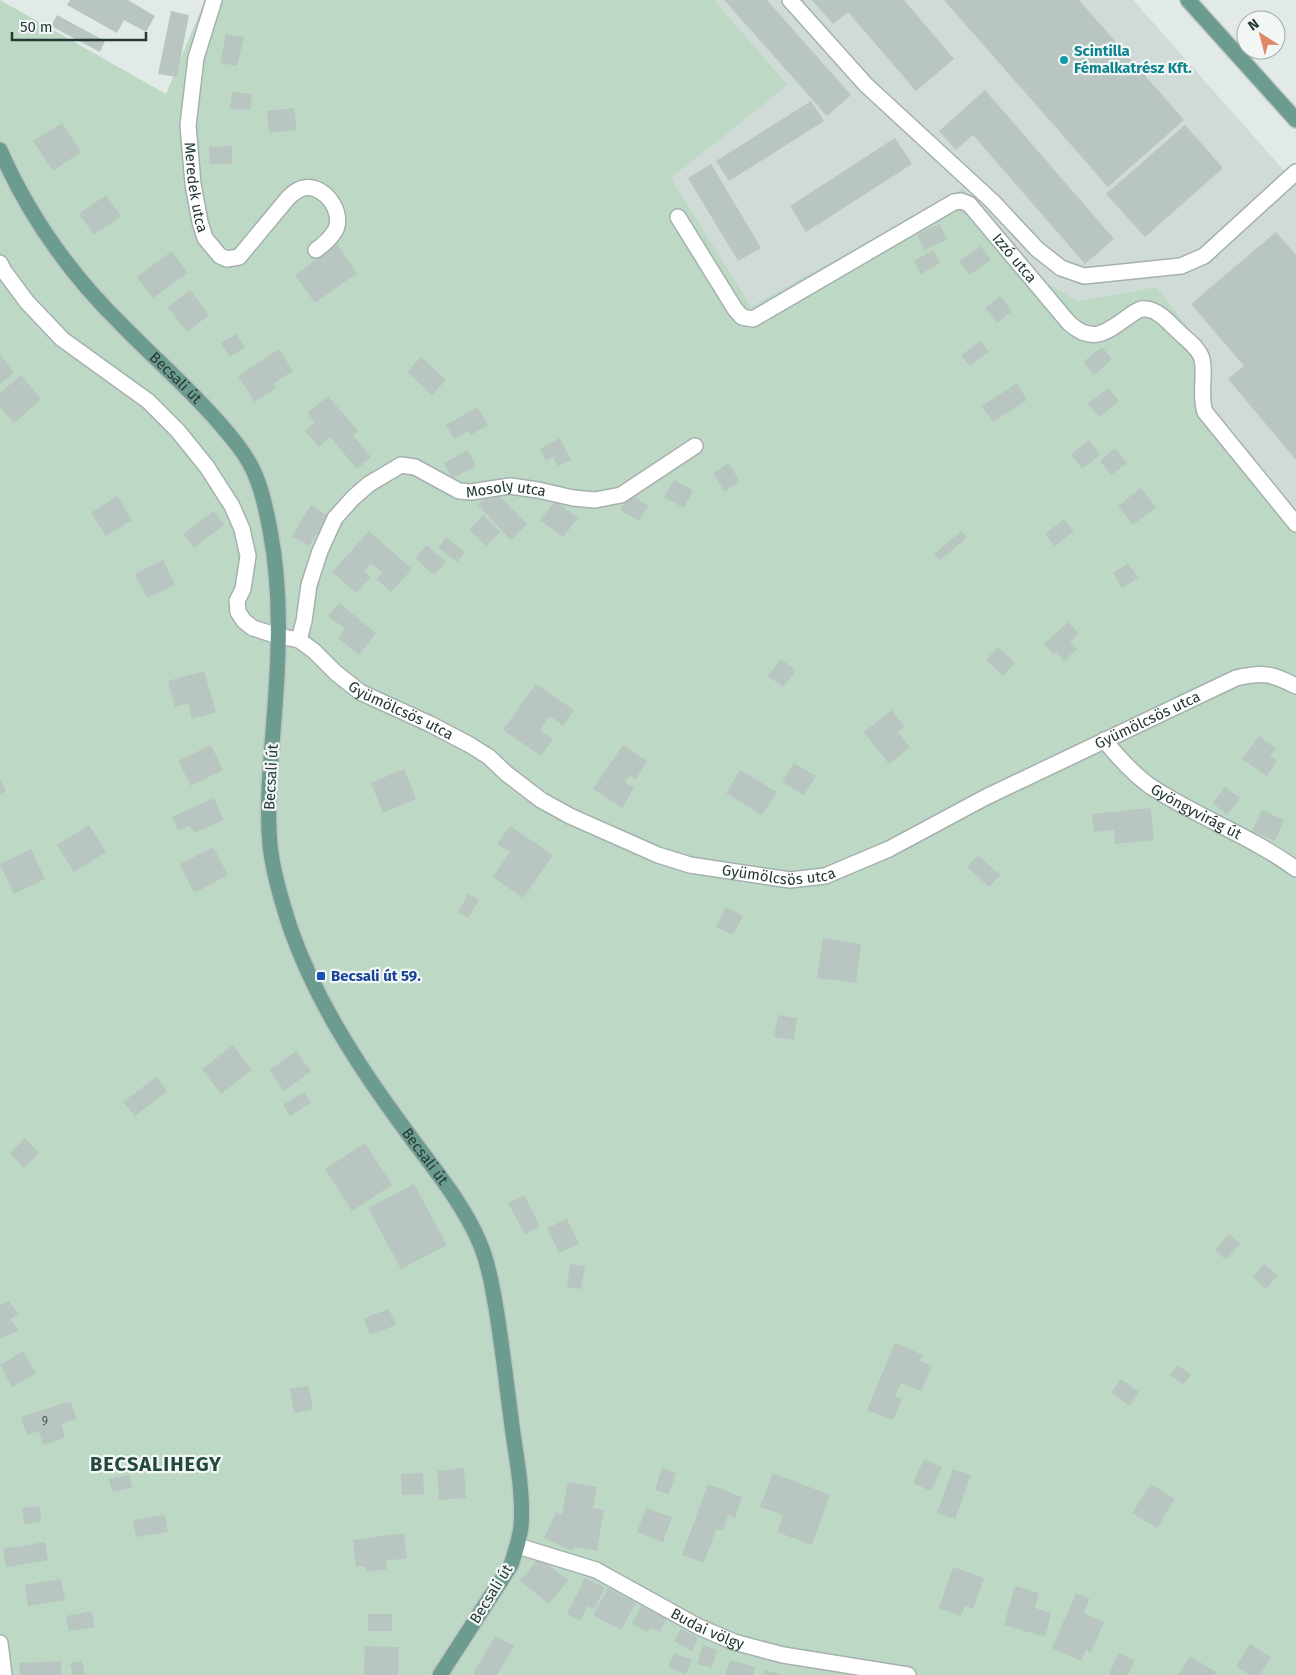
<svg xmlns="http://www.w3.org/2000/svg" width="1296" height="1675" font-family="'Fira Sans',sans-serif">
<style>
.built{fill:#d0dad6}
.green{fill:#bdd9c5}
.building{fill:#b8c5c0}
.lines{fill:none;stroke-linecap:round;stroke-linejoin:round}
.minor-casing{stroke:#a5b1ae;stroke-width:18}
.major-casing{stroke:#bdc4c2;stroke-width:18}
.minor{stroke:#fff;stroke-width:15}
.major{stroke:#6c9b8f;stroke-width:15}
.culture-dot{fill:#0f9aa8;stroke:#f2f7f5;stroke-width:2}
.transit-dot{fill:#1a4fb4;stroke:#f2f7f5;stroke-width:2}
.labels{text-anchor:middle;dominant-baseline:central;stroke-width:4.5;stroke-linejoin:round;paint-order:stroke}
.number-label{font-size:12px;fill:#495c57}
.culture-label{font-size:15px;font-weight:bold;fill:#0d838f;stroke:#f2f7f5;text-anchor:start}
.street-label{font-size:15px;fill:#243934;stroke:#f2f7f5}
.transit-label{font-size:15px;font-weight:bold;fill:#164399;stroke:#f2f7f5;text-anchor:start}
.district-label{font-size:20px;font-weight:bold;letter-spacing:1px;fill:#224940;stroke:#f2f7f5}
</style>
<rect width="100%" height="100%" fill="#e2eae7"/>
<path class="built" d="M 714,0 L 1133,0 L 1296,184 L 1296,521 L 1208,402 L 1156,287 L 1077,301 L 1030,272 L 963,188 L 751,308 L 671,178 L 788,85 Z"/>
<path class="green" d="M 0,0 L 166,94 L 205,0 L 714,0 L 788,85 L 671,178 L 751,307 L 963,188 L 1030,272 L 1077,301 L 1156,287 L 1206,351 L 1208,402 L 1296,521 L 1296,1675 L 0,1675 Z"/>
<path class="building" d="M 70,0 L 128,0 L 155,16 L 146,32 L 124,20 L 117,33 L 67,5 Z
M 724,0 L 767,0 L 851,95 L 827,116 Z
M 812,0 L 904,0 L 954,59 L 916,91 L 848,12 L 833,24 Z
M 944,0 L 1079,0 L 1184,120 L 1108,187 Z
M 171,11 L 189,15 L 177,77 L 158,74 Z
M 57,15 L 105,41 L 100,52 L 51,26 Z
M 226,34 L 244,37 L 237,66 L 220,63 Z
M 985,90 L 1114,239 L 1085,264 L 973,135 L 956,150 L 939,131 Z
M 232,92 L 252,94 L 250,110 L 230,109 Z
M 811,101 L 824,121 L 729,181 L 716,161 Z
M 294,108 L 297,130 L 269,133 L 267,111 Z
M 62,123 L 81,152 L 53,171 L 33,141 Z
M 1185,125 L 1223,168 L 1145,237 L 1106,194 Z
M 895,138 L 912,164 L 806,232 L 790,206 Z
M 232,146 L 232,164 L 209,164 L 209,147 Z
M 711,164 L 761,248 L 738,261 L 688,178 Z
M 106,195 L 121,216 L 94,235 L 79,214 Z
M 940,224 L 947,240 L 924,250 L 917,234 Z
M 1276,232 L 1296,255 L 1296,460 L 1228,379 L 1244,366 L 1191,304 Z
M 337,244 L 357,273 L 315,303 L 295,275 Z
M 981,246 L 991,260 L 969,275 L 959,261 Z
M 933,250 L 940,263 L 921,274 L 914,261 Z
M 172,251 L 188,273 L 153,298 L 137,277 Z
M 190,290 L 209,315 L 187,332 L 168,307 Z
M 1000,296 L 1012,311 L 997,323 L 985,308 Z
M 236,334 L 245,347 L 230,357 L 221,343 Z
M 981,341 L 989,352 L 970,366 L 961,355 Z
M 1102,347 L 1112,359 L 1094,375 L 1083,362 Z
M 279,349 L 293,371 L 273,384 L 276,388 L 255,402 L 238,376 Z
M 0,354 L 14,373 L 0,384 Z
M 421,357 L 446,380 L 432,395 L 407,372 Z
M 21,375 L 41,399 L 14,423 L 0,407 L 0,393 Z
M 1017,383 L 1027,400 L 993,422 L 982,406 Z
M 1108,388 L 1119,401 L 1099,417 L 1088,404 Z
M 328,396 L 358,431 L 353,435 L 371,457 L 357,469 L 330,437 L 319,447 L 305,431 L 315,422 L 307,413 Z
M 477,407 L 488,425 L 470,435 L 468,431 L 454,439 L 446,425 Z
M 560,438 L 571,460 L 558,466 L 553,457 L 546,461 L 540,449 Z
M 1089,440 L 1100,455 L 1082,469 L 1071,454 Z
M 1115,448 L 1127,463 L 1111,475 L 1100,461 Z
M 468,450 L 476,466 L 452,478 L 444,463 Z
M 728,463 L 740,481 L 725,492 L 713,474 Z
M 674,480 L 693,490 L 684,508 L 664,497 Z
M 1141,488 L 1156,507 L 1133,525 L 1118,506 Z
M 494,490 L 527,524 L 511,540 L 478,505 Z
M 630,494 L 648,506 L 639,521 L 620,510 Z
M 117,496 L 132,520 L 106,536 L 91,513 Z
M 555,501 L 578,518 L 563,537 L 540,520 Z
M 311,505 L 328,516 L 309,546 L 292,536 Z
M 214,511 L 224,525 L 194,548 L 183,534 Z
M 483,515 L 500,532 L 486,546 L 469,530 Z
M 1064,519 L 1074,531 L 1055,546 L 1045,534 Z
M 369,531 L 412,569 L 391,592 L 376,579 L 382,573 L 371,563 L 364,571 L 371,577 L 356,593 L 332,572 Z
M 961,531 L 967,538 L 940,560 L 934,554 Z
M 446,537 L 465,552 L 457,562 L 438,548 Z
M 427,545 L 446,562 L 434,575 L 415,558 Z
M 163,560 L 175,585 L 147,598 L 135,574 Z
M 1128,563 L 1138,578 L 1122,588 L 1113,573 Z
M 339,603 L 376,633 L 359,655 L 338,638 L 345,629 L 328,616 Z
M 1068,622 L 1079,634 L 1070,642 L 1077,649 L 1064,661 L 1057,652 L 1054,655 L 1044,644 Z
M 998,647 L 1015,663 L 1003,676 L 986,660 Z
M 781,659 L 796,671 L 783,687 L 768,676 Z
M 204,671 L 216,712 L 192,719 L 188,703 L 175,707 L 168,681 Z
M 536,684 L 574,710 L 563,726 L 550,716 L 540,730 L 553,739 L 541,756 L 503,730 Z
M 892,710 L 905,727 L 898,732 L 910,747 L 889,764 L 864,732 Z
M 1259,736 L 1276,749 L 1270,756 L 1277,761 L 1267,776 L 1242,759 Z
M 211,745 L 223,770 L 191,786 L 178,761 Z
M 623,745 L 647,761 L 636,779 L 630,775 L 625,782 L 634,788 L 622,808 L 593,789 Z
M 794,763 L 816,776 L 804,795 L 782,782 Z
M 404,769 L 416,799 L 383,813 L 371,783 Z
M 740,770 L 777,792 L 762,815 L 726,793 Z
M 0,779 L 6,790 L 0,794 Z
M 1225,787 L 1240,798 L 1227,815 L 1213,803 Z
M 214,798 L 224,820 L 194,833 L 190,826 L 178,831 L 172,817 Z
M 1151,808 L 1154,840 L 1115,844 L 1114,830 L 1094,832 L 1092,814 Z
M 1262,810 L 1284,820 L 1275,841 L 1252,831 Z
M 89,825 L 106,852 L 74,872 L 57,845 Z
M 510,826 L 553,855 L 523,898 L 493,877 L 510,852 L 497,844 Z
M 213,847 L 228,875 L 194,893 L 180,864 Z
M 31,849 L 45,879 L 14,894 L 0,864 Z
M 978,855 L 1000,875 L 989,887 L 967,867 Z
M 468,894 L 479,900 L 468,918 L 458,912 Z
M 726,907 L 743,916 L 733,935 L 716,927 Z
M 823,938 L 861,944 L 856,983 L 817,978 Z
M 778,1015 L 797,1018 L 794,1040 L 774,1037 Z
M 233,1045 L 252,1070 L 221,1094 L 202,1069 Z
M 296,1051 L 311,1071 L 284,1091 L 269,1070 Z
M 156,1077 L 167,1091 L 135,1116 L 123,1102 Z
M 304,1092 L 311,1103 L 290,1116 L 283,1105 Z
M 25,1138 L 39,1153 L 24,1168 L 10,1153 Z
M 365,1143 L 392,1185 L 352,1211 L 325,1169 Z
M 414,1184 L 447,1245 L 401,1269 L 368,1208 Z
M 524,1195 L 540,1226 L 525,1234 L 508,1203 Z
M 567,1219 L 579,1244 L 559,1253 L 547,1228 Z
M 1229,1234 L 1240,1244 L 1226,1260 L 1215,1250 Z
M 570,1264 L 585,1266 L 581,1289 L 567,1287 Z
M 1264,1264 L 1278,1275 L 1266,1289 L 1253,1277 Z
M 9,1301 L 18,1314 L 10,1319 L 19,1331 L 0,1338 L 0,1305 Z
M 389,1309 L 396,1325 L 370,1335 L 364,1318 Z
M 895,1343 L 923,1355 L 920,1361 L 932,1366 L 921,1391 L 901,1383 L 895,1396 L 902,1399 L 893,1420 L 867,1410 Z
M 23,1351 L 36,1373 L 12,1387 L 0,1365 Z
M 1178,1365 L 1191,1375 L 1183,1385 L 1170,1375 Z
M 1121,1379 L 1139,1392 L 1130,1406 L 1111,1393 Z
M 308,1386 L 313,1409 L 294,1413 L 290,1389 Z
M 71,1401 L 76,1419 L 61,1424 L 65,1438 L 43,1445 L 39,1431 L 27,1435 L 21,1417 Z
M 924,1459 L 942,1467 L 931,1491 L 913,1483 Z
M 464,1468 L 466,1498 L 439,1500 L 437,1471 Z
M 662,1468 L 676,1473 L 669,1494 L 655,1490 Z
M 953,1469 L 971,1475 L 955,1519 L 937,1513 Z
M 423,1473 L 424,1494 L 402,1495 L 401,1474 Z
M 773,1473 L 830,1495 L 812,1545 L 777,1532 L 783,1515 L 760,1507 Z
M 129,1475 L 132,1488 L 112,1492 L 109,1479 Z
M 568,1482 L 597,1487 L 593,1508 L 604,1510 L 597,1551 L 574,1547 L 572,1551 L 544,1538 L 556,1512 L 562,1515 Z
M 708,1484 L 742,1497 L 735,1518 L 728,1515 L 723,1531 L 716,1529 L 704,1563 L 682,1555 Z
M 1151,1484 L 1175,1499 L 1157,1528 L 1132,1513 Z
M 40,1506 L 41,1522 L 24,1524 L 22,1508 Z
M 646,1508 L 672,1517 L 663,1542 L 637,1532 Z
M 165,1515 L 168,1532 L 136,1537 L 133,1520 Z
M 404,1533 L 407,1558 L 386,1561 L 387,1569 L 366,1572 L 365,1566 L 356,1567 L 353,1540 Z
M 45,1542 L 48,1560 L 6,1567 L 3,1549 Z
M 539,1558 L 568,1580 L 549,1604 L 520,1581 Z
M 953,1567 L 984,1578 L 973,1609 L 965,1606 L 961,1616 L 939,1608 Z
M 585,1578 L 605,1588 L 594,1609 L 588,1606 L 580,1621 L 567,1614 Z
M 61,1579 L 65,1600 L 28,1606 L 25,1585 Z
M 1015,1586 L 1039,1593 L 1035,1608 L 1051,1613 L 1045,1637 L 1004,1625 Z
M 608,1588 L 636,1603 L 621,1630 L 593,1615 Z
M 1076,1593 L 1090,1599 L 1083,1613 L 1104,1622 L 1091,1652 L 1086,1650 L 1081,1661 L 1052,1648 Z
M 641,1606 L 667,1618 L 660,1632 L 650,1627 L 648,1632 L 632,1624 Z
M 92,1611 L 94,1627 L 69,1631 L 66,1616 Z
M 368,1614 L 392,1614 L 392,1631 L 368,1631 Z
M 681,1629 L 698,1638 L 692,1651 L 674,1641 Z
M 495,1636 L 514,1646 L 497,1675 L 475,1675 L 473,1674 Z
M 1250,1644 L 1271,1657 L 1260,1675 L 1250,1675 L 1236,1666 Z
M 703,1645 L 717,1650 L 712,1668 L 697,1664 Z
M 365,1646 L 399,1647 L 398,1675 L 364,1675 Z
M 674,1653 L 692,1660 L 686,1674 L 668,1667 Z
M 1118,1653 L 1135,1660 L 1128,1675 L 1109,1675 Z
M 1190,1656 L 1216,1672 L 1214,1675 L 1178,1675 Z
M 730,1660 L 755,1667 L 753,1675 L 725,1675 Z
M 61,1661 L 61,1675 L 20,1675 L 19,1663 Z
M 82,1661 L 85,1675 L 73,1675 L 70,1663 Z
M 764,1670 L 780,1674 L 780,1675 L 763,1675 Z"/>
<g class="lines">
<defs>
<g id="minor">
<path id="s1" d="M 214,0 L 196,58 L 188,125 L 193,184 L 200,222 L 205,238 L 220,256 L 227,259 L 239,257 L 288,198 C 293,193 298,189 304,188 C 325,184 345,213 335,231 C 330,239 323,245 316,250"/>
<path d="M 790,0 L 866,85 L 992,201 L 1037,249 L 1061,268 L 1084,276 L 1181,266 L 1204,256 L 1296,172"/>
<path id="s2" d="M 678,217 L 735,309 L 742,317 L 753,319 L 954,202 L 961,201 L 969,204 L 1069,323 C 1094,346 1109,330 1132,314 C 1137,311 1140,308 1146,309 C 1159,310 1170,324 1180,333 C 1187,340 1199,348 1202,359 C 1206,375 1199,394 1205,412 L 1296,524"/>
<path id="s3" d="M 0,263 L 4,271 L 27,302 L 62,339 L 148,401 L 178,431 L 207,467 L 232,506 L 242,529 L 248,556 L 243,589 L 237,601 L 238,612 L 244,621 L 253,628 L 278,636 L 299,640 L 314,651 L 336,673 L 360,692 L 430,724 L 470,745 L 489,757 L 507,774 L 541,800 L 570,816 L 658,855 L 690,865 L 790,880 L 825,876 L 889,849 L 986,797 L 1236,678 C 1263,672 1271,673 1296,686"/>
<path id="s4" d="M 299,640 L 304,621 L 309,585 L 320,551 L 335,518 L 353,498 L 369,484 L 401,465 L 415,467 L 459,491 L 471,492 L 510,486 L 538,490 L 573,498 L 595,500 L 621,495 L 695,446"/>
<path id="s5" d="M 1104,740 C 1118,757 1132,773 1150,786 C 1197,817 1251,836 1296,869"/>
<path id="s6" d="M 518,1546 L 596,1570 L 699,1627 L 734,1642 L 783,1655 L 908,1675"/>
<path d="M 0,1643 L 4,1675"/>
</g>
<g id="major">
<path d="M 1188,0 L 1296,120"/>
<path id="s7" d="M 0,150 C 29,216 70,274 121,324 C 154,358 190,389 221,425 C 233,439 245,453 253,470 C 262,489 266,510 270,530 C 282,592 279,657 274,719 C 271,761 266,803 270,845 C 273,874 282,903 291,930 C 316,1001 359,1067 404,1128 C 429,1163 461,1200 478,1239 C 488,1261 492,1285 496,1308 C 502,1344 506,1381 511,1418 C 515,1453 524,1491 521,1527 C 519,1541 515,1553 511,1565 L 440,1675"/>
</g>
</defs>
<use href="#minor" class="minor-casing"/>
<use href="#major" class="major-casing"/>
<use href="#minor" class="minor"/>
<use href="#major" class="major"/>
</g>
<circle class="culture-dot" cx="1064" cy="60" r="5"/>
<rect class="transit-dot" x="316" y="971" width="10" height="10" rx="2.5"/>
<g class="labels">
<g class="number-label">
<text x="45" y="1421">9</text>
</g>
<g class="culture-label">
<text x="1074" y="51">Scintilla<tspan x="1074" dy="17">Fémalkatrész Kft.</tspan></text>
</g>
<g class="street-label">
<text stroke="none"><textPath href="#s1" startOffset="191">Meredek utca</textPath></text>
<text stroke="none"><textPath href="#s2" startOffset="449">Izzó utca</textPath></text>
<text stroke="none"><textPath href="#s7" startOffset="290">Becsali út</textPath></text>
<text stroke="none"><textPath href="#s4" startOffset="325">Mosoly utca</textPath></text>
<text stroke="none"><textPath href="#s3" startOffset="645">Gyümölcsös utca</textPath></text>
<text stroke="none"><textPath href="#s3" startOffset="1470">Gyümölcsös utca</textPath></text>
<text transform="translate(271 777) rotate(-87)">Becsali út</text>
<text stroke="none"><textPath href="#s5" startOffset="118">Gyöngyvirág út</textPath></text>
<text stroke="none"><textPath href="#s3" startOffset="1065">Gyümölcsös utca</textPath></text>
<text stroke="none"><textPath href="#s7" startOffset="1141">Becsali út</textPath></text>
<text transform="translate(491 1594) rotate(-58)">Becsali út</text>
<text stroke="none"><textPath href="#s6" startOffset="208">Budai völgy</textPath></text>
</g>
<g class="transit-label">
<text x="331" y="976">Becsali út 59.</text>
</g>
<g class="district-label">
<text x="156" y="1464">BECSALIHEGY</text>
</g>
</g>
<g transform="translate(1261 35) rotate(324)"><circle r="24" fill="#f2f7f5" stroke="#a0aba8"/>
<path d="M0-4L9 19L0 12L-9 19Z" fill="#e28869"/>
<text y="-8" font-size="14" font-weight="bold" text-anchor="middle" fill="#243934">N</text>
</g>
<path d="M12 32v8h134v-8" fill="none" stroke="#243934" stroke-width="2.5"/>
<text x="20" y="32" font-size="15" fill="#243934" stroke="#f2f7f5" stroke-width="4" paint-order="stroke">50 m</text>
</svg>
